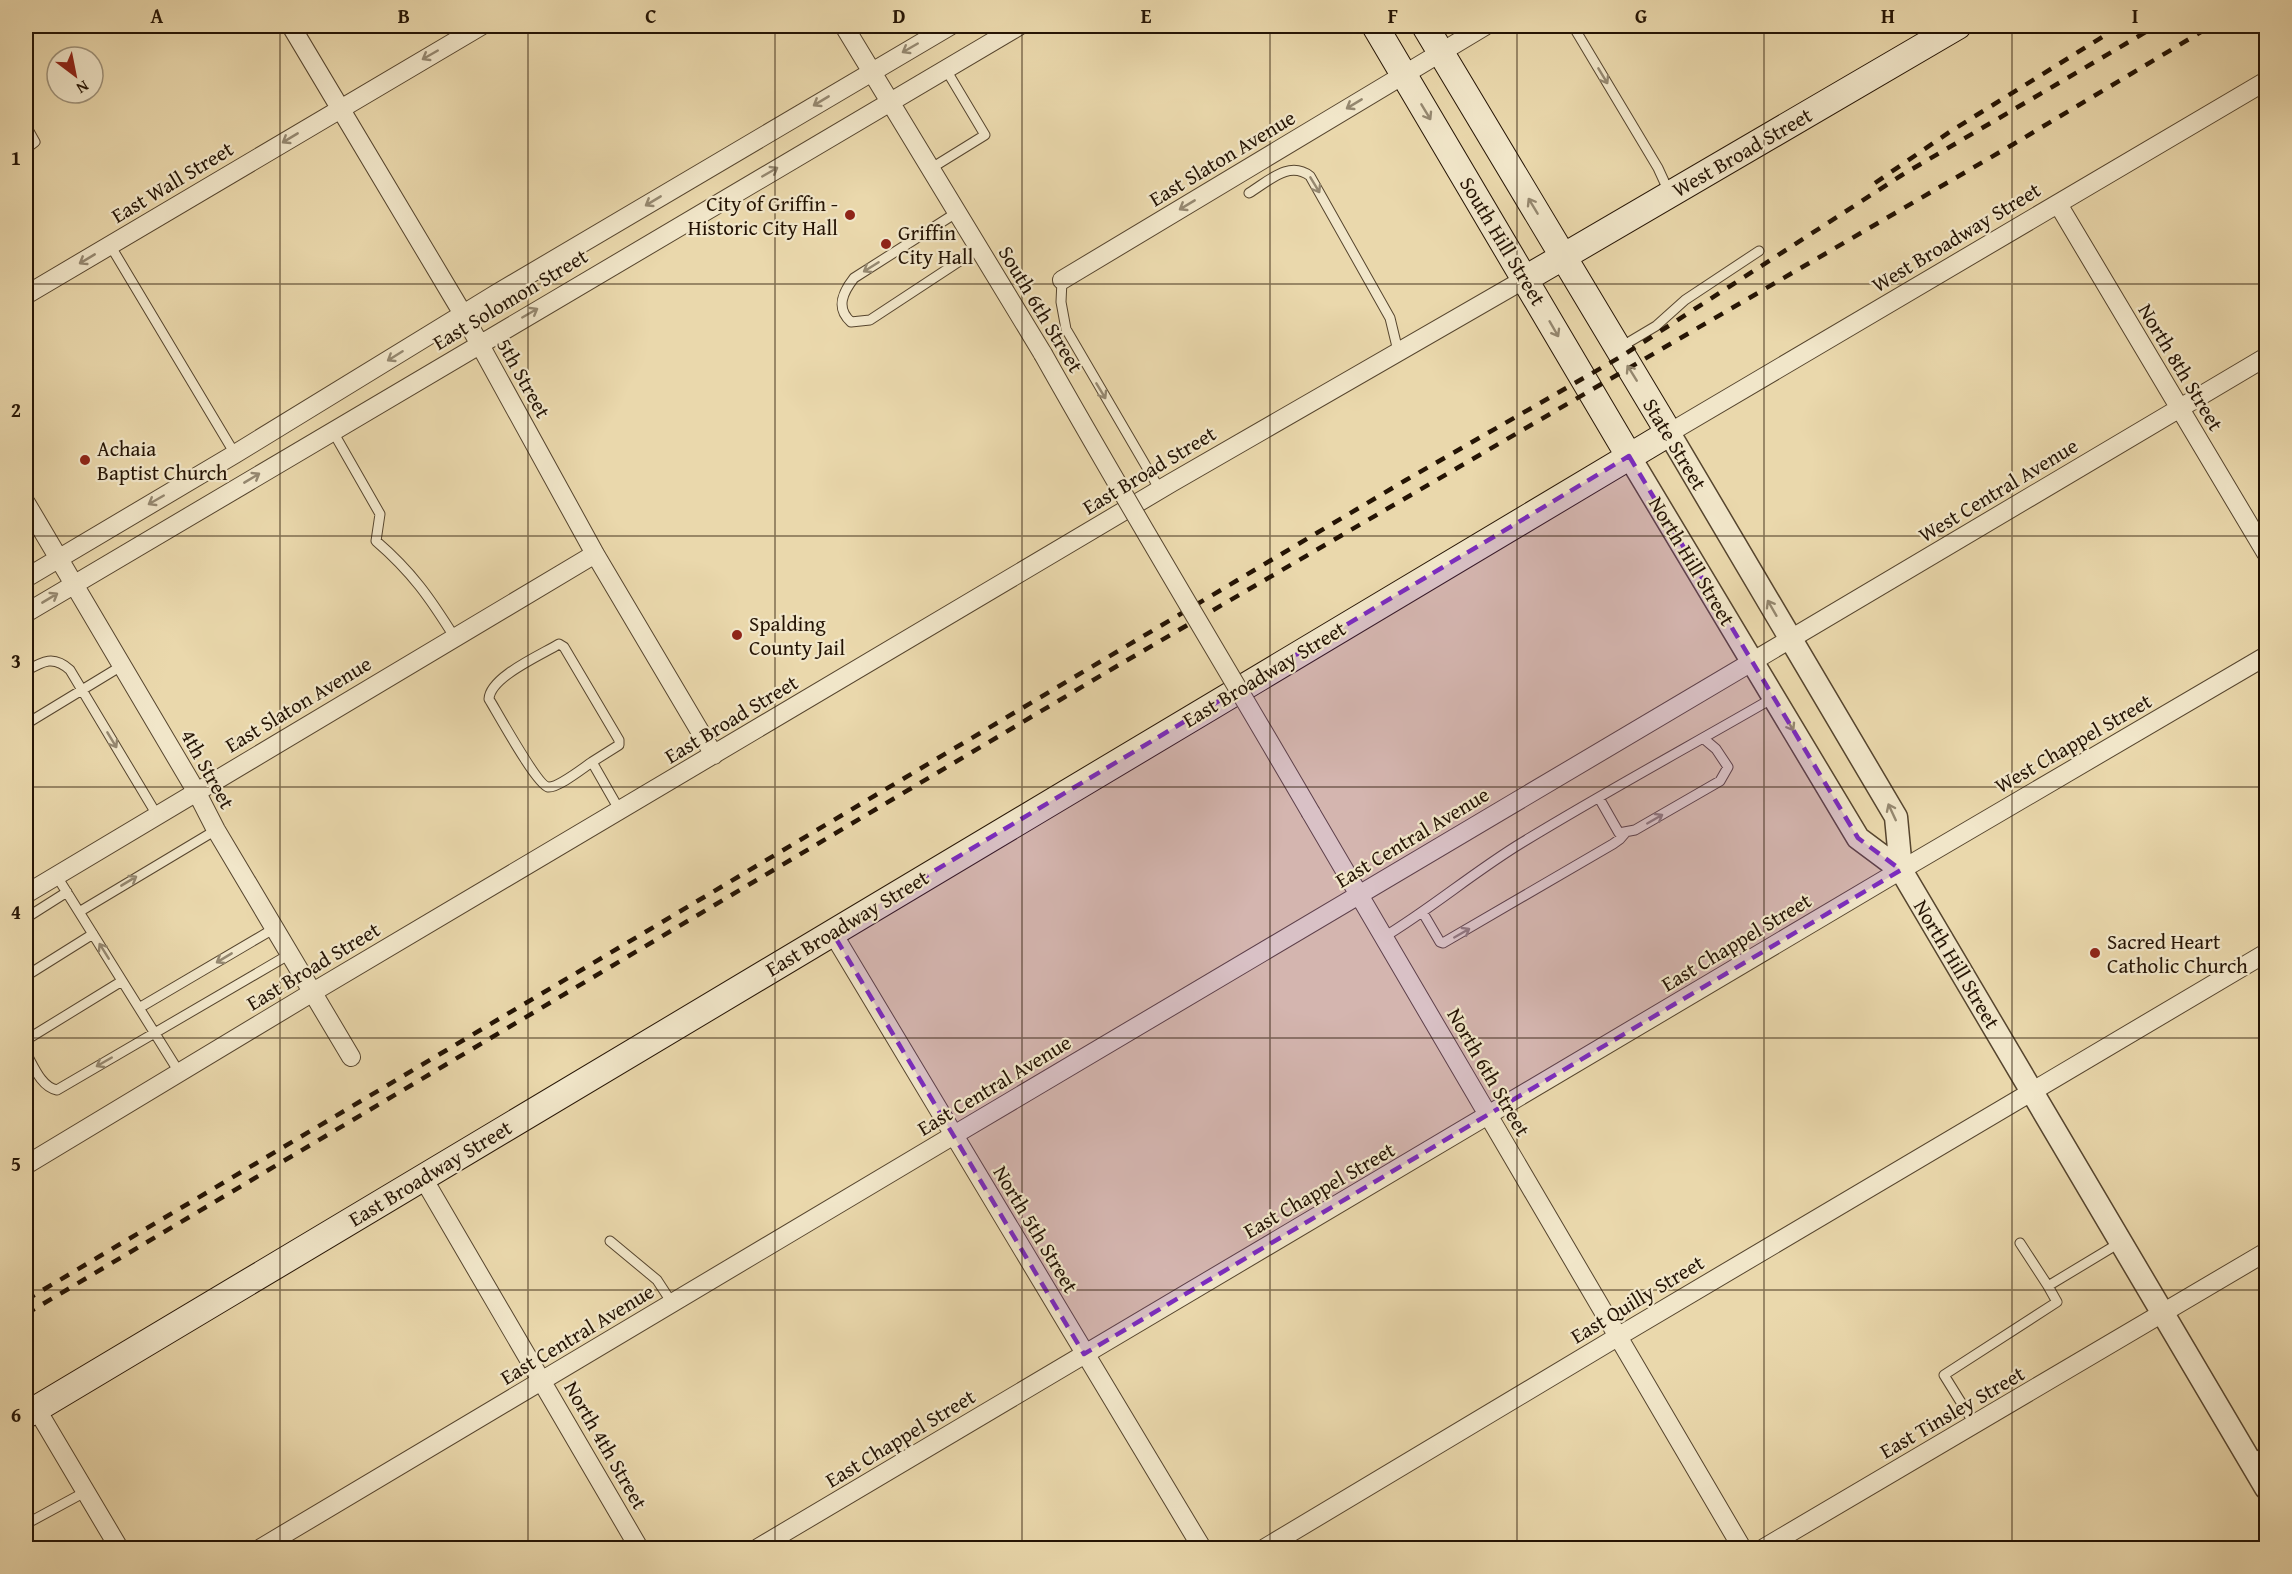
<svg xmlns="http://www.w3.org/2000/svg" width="2292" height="1574" font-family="'Gentium Book Plus',serif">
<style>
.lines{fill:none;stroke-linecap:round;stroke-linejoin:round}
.service-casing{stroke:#56452e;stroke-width:11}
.minor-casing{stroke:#56452e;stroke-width:20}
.tertiary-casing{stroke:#56452e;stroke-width:25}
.secondary-casing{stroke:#251404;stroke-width:28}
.service{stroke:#f1e6c9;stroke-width:9}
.minor{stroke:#f1e6c9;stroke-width:18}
.tertiary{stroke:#f1e6c9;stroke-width:22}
.secondary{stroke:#f1e6c9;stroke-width:26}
.rail{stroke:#251404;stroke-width:4.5;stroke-dasharray:10 10;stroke-linecap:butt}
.minor-bridge-casing{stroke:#56452e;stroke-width:20;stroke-linecap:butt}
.minor-bridge{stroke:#f1e6c9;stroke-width:18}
.oneway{stroke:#958870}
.marked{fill:#7b2cbf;fill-opacity:0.2;stroke:#7b2cbf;stroke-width:4.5;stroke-dasharray:12 8;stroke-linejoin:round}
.grid{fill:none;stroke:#251404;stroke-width:1.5;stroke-opacity:0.55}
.poi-dot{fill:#8f2418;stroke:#f1e6c9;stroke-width:2}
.labels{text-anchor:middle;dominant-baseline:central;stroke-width:4.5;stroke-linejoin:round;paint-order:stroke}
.street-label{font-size:21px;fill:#251404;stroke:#f1e6c9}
.poi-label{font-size:21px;fill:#251404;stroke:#f1e6c9;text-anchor:start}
.neatline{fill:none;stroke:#251404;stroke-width:2}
.grid-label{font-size:20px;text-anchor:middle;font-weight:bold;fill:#251404}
</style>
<rect width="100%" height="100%" fill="#ead8ac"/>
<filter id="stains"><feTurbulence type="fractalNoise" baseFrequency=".00333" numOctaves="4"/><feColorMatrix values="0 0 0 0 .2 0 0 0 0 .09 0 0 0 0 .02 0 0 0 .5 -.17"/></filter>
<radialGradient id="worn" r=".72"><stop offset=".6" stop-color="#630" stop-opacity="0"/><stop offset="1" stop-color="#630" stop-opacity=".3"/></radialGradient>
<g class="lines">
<defs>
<path id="service" d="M 1573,26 L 1658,168 L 1669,192
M 26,126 L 35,142 L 26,149
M 930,169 L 985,135 L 945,68
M 1249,193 C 1269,181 1289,160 1310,176 L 1390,318 L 1398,351
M 956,213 L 854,278 C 843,292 835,308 851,322 L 870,320 L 978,249
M 26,222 L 28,226
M 110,245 L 235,454
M 1062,280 L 1061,302 L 1066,329 L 1160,490
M 1619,348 L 1656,326 L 1685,300 L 1759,251
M 332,430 L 380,514 L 376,541 C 412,572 430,598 455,638
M 26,671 C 43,661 54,655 70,670 L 157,815
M 26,724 L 123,665
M 592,762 C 583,768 558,788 548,787 C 537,785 497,712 489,699 C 490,677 541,655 559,644 L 564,647 L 619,740 L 619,745 L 592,762 L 620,811
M 1599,798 L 1619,833 L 1635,830 L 1720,781 L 1728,767 L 1716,749 L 1703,738
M 56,875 L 179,1072
M 79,912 L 216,830
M 1423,913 L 1440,942 L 1443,943 L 1613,844 L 1620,839 L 1626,832
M 26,918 L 67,892
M 1384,937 C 1432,908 1475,871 1523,842 C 1605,792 1690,746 1773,698
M 26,976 L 93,934
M 139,1008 L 275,928
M 26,1040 L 122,981
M 26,1053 C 33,1065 41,1087 57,1090 L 290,954
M 610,1241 L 657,1280 L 672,1303
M 2020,1243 L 2048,1286
M 1975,1425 L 1944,1375 L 2057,1302 L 2048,1286 L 2121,1242
M 2250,1461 L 2266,1451
M 26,1524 L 85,1492"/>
<path id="minor" d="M 291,26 L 463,314 L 595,554 L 714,755
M 844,26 L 1043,354
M 2058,204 L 2266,553
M 1062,280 L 1485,26
M 26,295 L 481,26
M 1669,433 L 2266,81
M 26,503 L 196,791 L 216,830 L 351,1057
M 26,578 L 235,454 L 496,294 L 950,26
M 26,613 L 1019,26
M 1311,813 L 1742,1548
M 26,894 L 595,554
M 832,932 L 1202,1548
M 26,1165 L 313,992 L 1171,483 L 1525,279
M 423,1178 L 639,1548
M 36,1408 L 119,1548
M 261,1548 L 954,1135 L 2266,357
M 758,1548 L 1901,870 L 2266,656
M 1265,1548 L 1619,1336 L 2266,953
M 1764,1548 L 2266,1252"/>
<path id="tertiary" d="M 1669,433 L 1896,817 L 1901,870
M 1629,456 L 1858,838 L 1901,870 L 2266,1488"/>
<path id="secondary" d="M 1375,26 L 1629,456
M 1525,279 L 1958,26
M 26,1415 L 1669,433 L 1425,26"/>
</defs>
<use href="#service" class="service-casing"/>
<use href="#minor" class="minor-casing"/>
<use href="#tertiary" class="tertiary-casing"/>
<use href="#secondary" class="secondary-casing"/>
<use href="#service" class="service"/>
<use href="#minor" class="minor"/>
<use href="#tertiary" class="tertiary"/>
<use href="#secondary" class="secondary"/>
<path class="rail" d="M 1875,183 L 1951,131 L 2120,26
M 26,1300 L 1406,480 L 1622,356 L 1902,175 L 2156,26
M 26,1314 L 1112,669 L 2012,145 L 2211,26"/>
<defs>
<path id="minor-bridge" d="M 1043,354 C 1130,509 1222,660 1311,813"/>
</defs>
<use href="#minor-bridge" class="minor-bridge-casing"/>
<use href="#minor-bridge" class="minor-bridge"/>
</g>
<defs><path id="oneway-shaft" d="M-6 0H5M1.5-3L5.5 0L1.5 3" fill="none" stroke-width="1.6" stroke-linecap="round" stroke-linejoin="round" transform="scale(1.5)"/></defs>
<g class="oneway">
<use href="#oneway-shaft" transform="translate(910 48) rotate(150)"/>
<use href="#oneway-shaft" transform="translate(430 55) rotate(150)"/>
<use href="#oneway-shaft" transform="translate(1603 76) rotate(59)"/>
<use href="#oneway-shaft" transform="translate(821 101) rotate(149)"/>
<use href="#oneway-shaft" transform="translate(1354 104) rotate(149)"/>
<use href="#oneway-shaft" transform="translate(1426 112) rotate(59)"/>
<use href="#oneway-shaft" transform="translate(290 138) rotate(149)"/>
<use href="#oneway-shaft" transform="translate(770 172) rotate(-30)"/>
<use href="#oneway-shaft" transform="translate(1315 185) rotate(59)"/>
<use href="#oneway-shaft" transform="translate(653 201) rotate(149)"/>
<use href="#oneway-shaft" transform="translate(1187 205) rotate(149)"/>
<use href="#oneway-shaft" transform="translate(1533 206) rotate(-121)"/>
<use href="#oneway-shaft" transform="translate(87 259) rotate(149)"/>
<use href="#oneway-shaft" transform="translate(871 267) rotate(148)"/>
<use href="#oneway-shaft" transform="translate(530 313) rotate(-30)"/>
<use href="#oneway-shaft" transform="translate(1554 329) rotate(60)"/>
<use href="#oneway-shaft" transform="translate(395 356) rotate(148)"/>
<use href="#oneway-shaft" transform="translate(1632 373) rotate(-122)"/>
<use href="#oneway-shaft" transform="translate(1101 391) rotate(59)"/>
<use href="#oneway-shaft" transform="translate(252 478) rotate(-31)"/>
<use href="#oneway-shaft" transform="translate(156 500) rotate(150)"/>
<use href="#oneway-shaft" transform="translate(50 598) rotate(-31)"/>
<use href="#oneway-shaft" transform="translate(1772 608) rotate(-120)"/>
<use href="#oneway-shaft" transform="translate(1789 723) rotate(59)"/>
<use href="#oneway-shaft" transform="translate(112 740) rotate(59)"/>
<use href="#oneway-shaft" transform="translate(1892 812) rotate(-115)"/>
<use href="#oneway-shaft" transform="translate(1655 819) rotate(-30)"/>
<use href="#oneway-shaft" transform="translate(129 881) rotate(-31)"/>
<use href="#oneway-shaft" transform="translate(1462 933) rotate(-30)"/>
<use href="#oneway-shaft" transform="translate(104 951) rotate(-122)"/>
<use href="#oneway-shaft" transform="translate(224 958) rotate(149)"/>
<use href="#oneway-shaft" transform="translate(104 1062) rotate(150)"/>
</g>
<path class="marked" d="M 1629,456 L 1858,838 L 1901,870 L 1084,1354 L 832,932 Z"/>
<path class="grid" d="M 280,26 L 280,1548M 528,26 L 528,1548M 775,26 L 775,1548M 1022,26 L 1022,1548M 1270,26 L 1270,1548M 1517,26 L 1517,1548M 1764,26 L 1764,1548M 2012,26 L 2012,1548M 26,284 L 2266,284M 26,536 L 2266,536M 26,787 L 2266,787M 26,1038 L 2266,1038M 26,1290 L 2266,1290"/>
<g class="poi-dot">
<circle cx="850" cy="215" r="6"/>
<circle cx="886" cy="244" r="6"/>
<circle cx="85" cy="460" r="6"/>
<circle cx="737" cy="635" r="6"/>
<circle cx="2095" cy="953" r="6"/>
</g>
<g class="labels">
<g class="street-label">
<text transform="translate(1742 152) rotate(-30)">West Broad Street</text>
<text transform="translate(1222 158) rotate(-31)">East Slaton Avenue</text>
<text transform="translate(172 182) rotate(-31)">East Wall Street</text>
<text transform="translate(1956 237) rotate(-31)">West Broadway Street</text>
<text transform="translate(1503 241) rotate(59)">South Hill Street</text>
<text transform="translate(510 299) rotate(-31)">East Solomon Street</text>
<text transform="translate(1041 309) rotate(59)">South 6th Street</text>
<text transform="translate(2181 367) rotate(59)">North 8th Street</text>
<text transform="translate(524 378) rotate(61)">5th Street</text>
<text transform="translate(1675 444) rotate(59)">State Street</text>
<text transform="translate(1149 470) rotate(-31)">East Broad Street</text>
<text transform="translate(1998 490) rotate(-31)">West Central Avenue</text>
<text transform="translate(1692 561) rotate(59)">North Hill Street</text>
<text transform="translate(1264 674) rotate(-31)">East Broadway Street</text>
<text transform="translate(298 704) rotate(-31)">East Slaton Avenue</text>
<text transform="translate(731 719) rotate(-31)">East Broad Street</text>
<text transform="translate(2073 743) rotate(-30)">West Chappel Street</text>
<text transform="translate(208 769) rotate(61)">4th Street</text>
<text transform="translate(1412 837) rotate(-31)">East Central Avenue</text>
<text transform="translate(847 923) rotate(-31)">East Broadway Street</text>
<text transform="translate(1736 942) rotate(-31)">East Chappel Street</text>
<text transform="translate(1957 964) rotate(59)">North Hill Street</text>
<text transform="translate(313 966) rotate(-31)">East Broad Street</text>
<text transform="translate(1489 1072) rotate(60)">North 6th Street</text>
<text transform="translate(994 1085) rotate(-31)">East Central Avenue</text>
<text transform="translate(430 1173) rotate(-31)">East Broadway Street</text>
<text transform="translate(1319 1190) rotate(-30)">East Chappel Street</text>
<text transform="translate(1036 1229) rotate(59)">North 5th Street</text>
<text transform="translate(1637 1299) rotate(-31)">East Quilly Street</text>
<text transform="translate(577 1334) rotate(-31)">East Central Avenue</text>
<text transform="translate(1952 1412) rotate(-30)">East Tinsley Street</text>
<text transform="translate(900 1438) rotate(-31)">East Chappel Street</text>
<text transform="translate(606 1445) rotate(60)">North 4th Street</text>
</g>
<g class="poi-label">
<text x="838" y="203" text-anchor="end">City of Griffin -<tspan x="838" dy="24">Historic City Hall</tspan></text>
<text x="898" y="232">Griffin<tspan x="898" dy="24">City Hall</tspan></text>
<text x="97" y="448">Achaia<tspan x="97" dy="24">Baptist Church</tspan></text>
<text x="749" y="623">Spalding<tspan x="749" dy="24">County Jail</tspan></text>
<text x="2107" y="941">Sacred Heart<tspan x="2107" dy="24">Catholic Church</tspan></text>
</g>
</g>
<rect width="2292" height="1574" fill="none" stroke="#ead8ac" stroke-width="66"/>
<g transform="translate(75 75) rotate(148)"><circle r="28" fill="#f1e6c9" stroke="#9f927a" stroke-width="1.5"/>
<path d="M0-4.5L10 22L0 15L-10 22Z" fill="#8f2418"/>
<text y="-9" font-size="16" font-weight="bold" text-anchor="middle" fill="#251404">N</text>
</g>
<rect x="33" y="33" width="2226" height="1508" class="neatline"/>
<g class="grid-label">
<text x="157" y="23">A</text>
<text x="404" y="23">B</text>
<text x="651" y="23">C</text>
<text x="899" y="23">D</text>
<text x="1146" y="23">E</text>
<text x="1393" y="23">F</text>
<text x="1641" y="23">G</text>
<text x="1888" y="23">H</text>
<text x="2135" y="23">I</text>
<text x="16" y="165">1</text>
<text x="16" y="417">2</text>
<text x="16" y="668">3</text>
<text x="16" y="919">4</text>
<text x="16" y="1171">5</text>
<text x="16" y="1422">6</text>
</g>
<rect width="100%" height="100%" filter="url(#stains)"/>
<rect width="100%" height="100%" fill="url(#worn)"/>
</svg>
